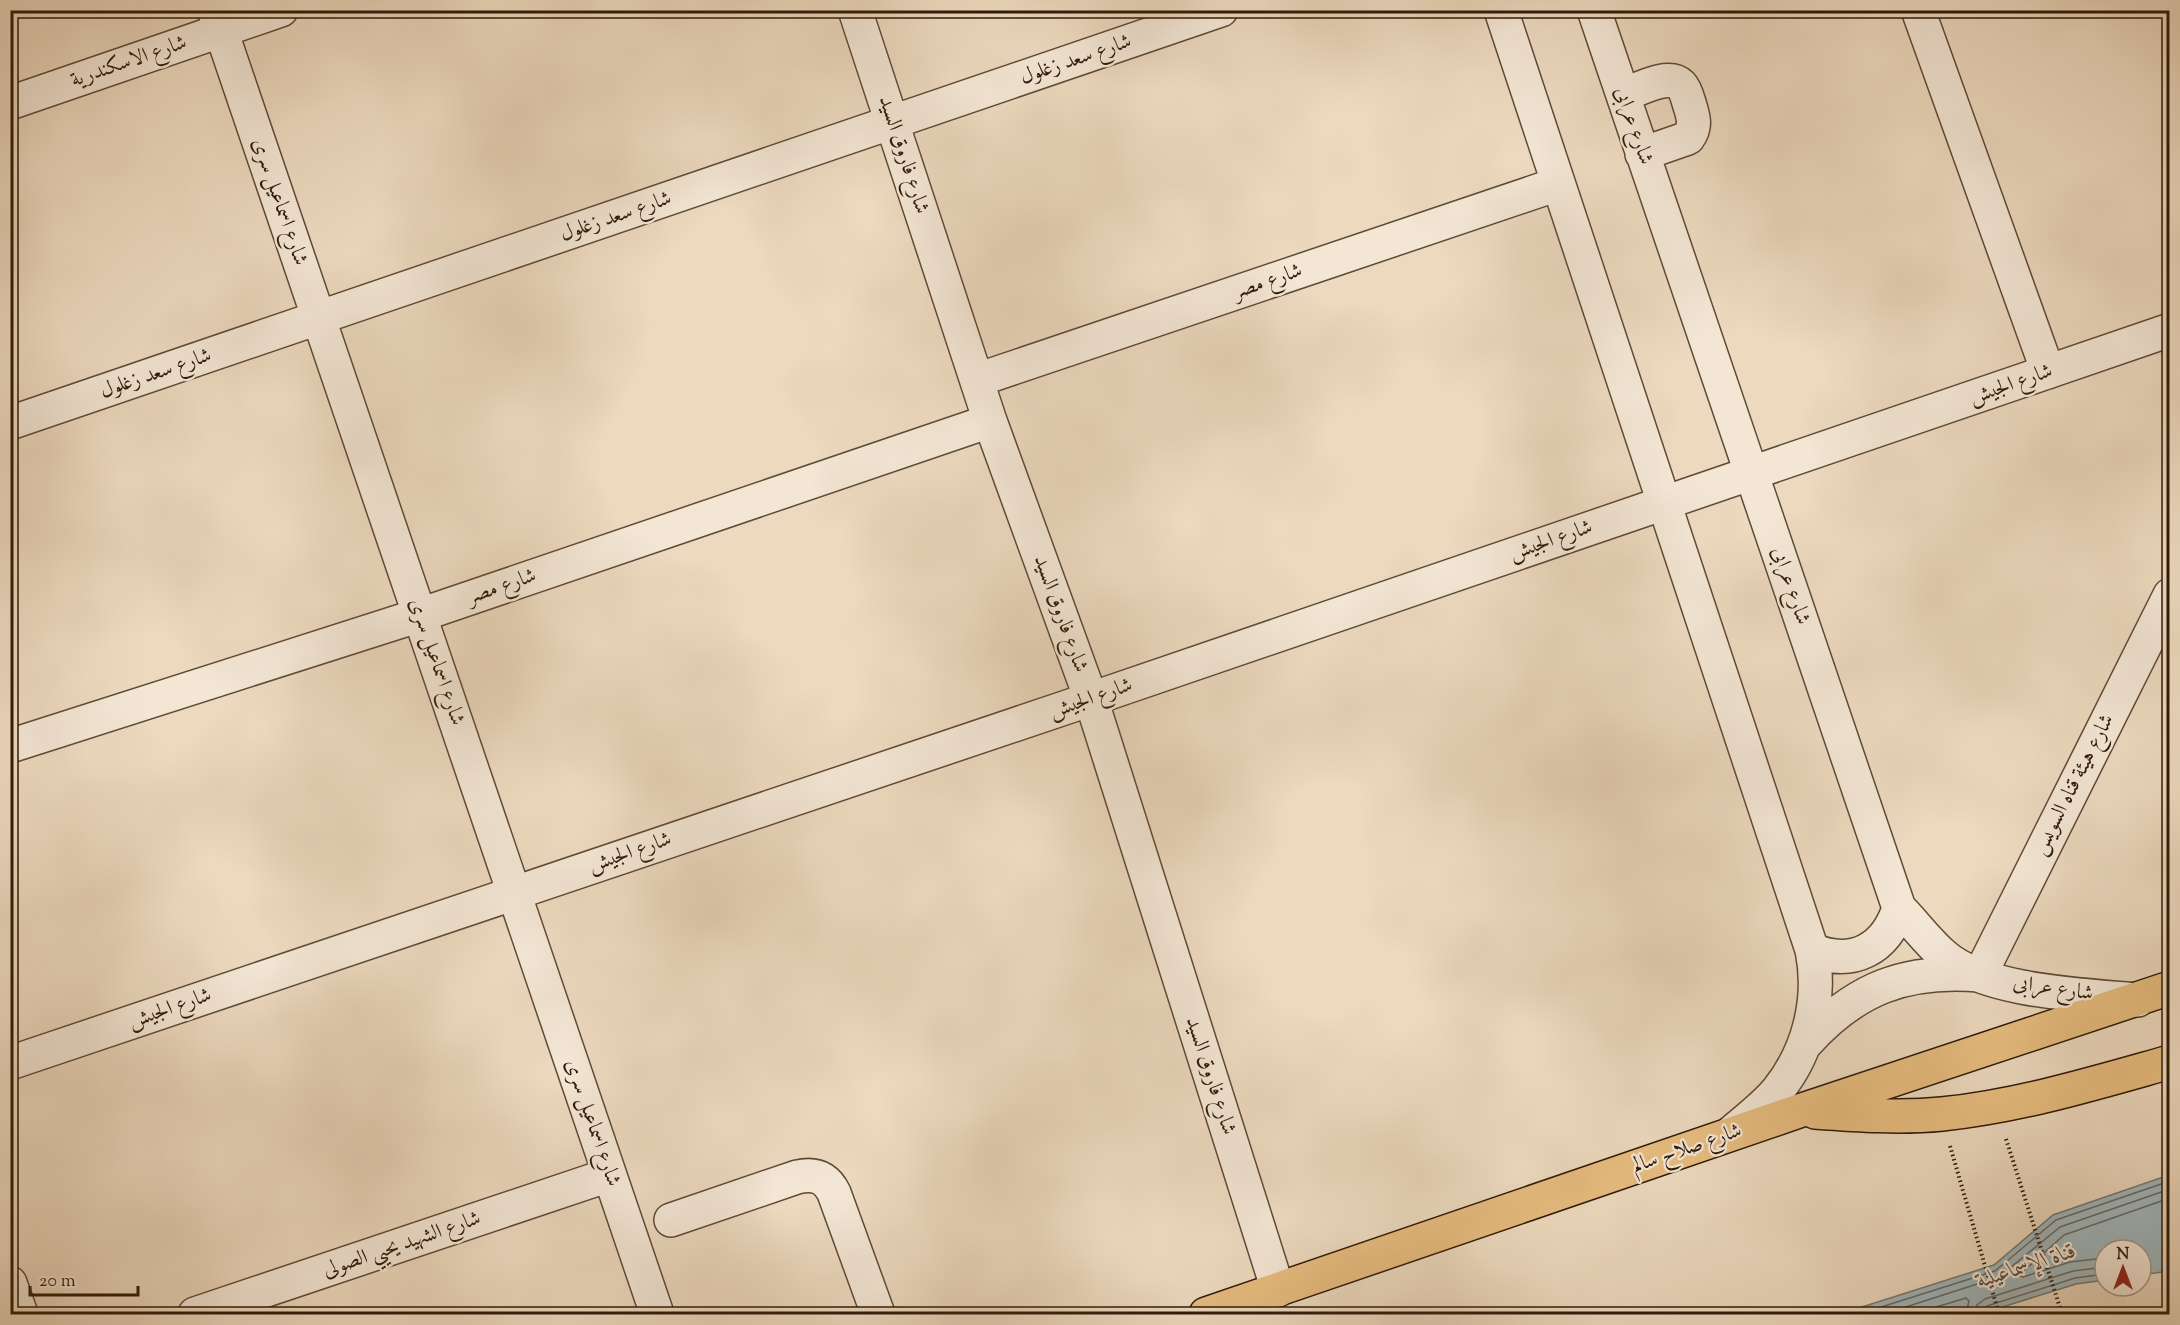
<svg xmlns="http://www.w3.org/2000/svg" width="2180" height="1325" font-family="'Sorts Mill Goudy',Amiri,serif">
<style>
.water{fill:#9fb7bd;stroke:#737875;stroke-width:1.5}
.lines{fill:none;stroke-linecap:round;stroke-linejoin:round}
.shore{stroke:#686863;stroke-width:1.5}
.minor-casing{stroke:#5f4a36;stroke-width:36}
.highway-casing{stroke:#301a09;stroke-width:36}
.path{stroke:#301a09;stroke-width:4;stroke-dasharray:1.5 3;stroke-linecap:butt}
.minor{stroke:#f3e6d5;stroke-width:33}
.highway{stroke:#e6bc7f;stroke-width:33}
.labels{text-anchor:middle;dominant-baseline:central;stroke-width:4.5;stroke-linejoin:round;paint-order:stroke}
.street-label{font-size:21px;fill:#301a09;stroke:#f3e6d5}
.water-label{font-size:22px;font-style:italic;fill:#51493f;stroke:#f3e6d5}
</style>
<rect width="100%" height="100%" fill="#ecd9be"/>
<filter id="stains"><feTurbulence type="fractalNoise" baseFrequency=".00333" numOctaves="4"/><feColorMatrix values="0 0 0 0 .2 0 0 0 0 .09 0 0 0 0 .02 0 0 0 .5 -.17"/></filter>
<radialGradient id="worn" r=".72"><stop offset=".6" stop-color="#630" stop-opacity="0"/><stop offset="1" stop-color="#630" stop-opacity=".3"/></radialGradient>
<path class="water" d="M 2169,1175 L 2169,1271 L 2141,1275 L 2141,1250 L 2105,1250 L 2105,1280 L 2076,1284 L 1980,1314 L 1840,1314 L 1994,1265 L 2053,1215 Z"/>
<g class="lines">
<path class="shore" d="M 2105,1258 L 2070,1262 L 2023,1277 L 2019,1275 L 2064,1235 L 2170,1198
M 1859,1314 L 1995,1271 L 2056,1220 L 2170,1181
M 1884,1314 L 1999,1277 L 2060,1227 L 2170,1189
M 1913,1314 L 1966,1298 L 1969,1301 L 1966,1314
M 1975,1314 L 1977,1305 L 1985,1299 L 2073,1271 L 2105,1267
M 1982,1314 L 1987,1306 L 2075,1278 L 2105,1274"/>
<defs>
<path id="minor" d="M 214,10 L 657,1314
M 855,10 L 990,421 L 1091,699 L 1278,1290
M 1501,10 L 1812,950 C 1822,999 1809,1051 1778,1090 C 1765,1106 1746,1120 1730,1134
M 1594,10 L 1899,908 C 1914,923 1927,941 1943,955 C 1984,992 2084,995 2138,1000
M 1918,10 L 2048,372
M 1623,95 C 1636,91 1668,72 1681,85 C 1686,90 1688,100 1690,106 C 1694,119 1696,127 1688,138 L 1642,154
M 10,103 L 281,10
M 977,380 L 1558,184
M 10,423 L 1221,10
M 10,746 L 420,615 L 990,421
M 1812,950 C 1853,967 1886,949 1899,908
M 1805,1044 C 1855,988 1906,969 1980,975 L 2170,595
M 10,1063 L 1091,699 L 2170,330
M 671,1220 L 797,1177 C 815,1173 826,1177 834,1193 L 878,1314
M 10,1283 L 21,1314
M 195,1314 L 609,1175"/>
<path id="highway" d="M 1815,1112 C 1857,1115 1900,1118 1942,1114 C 2020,1106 2095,1083 2170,1062
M 1206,1314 L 1799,1111 L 2170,988"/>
</defs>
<use href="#minor" class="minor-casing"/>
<use href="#highway" class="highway-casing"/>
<path class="path" d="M 2006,1139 L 2062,1314
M 1950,1146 L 1999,1314"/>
<use href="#minor" class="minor"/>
<use href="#highway" class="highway"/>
</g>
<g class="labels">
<g class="street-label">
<text transform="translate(1076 60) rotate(-19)">شارع سعد زغلول</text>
<text transform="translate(129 62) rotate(-19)">شارع الاسكندرية</text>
<text transform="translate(1633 126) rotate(71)">شارع عرابى</text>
<text transform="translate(903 155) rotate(72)">شارع فاروق السيد</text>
<text transform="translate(279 202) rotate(71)">شارع اسماعيل سرى</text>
<text transform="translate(616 217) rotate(-19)">شارع سعد زغلول</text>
<text transform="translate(1268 282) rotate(-19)">شارع مصر</text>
<text transform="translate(156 374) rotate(-19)">شارع سعد زغلول</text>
<text transform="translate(2011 385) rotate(-19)">شارع الجيش</text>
<text transform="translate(1551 541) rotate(-19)">شارع الجيش</text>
<text transform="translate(1790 586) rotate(71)">شارع عرابى</text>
<text transform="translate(502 587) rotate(-19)">شارع مصر</text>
<text transform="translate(1060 614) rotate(70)">شارع فاروق السيد</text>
<text transform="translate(436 662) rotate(71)">شارع اسماعيل سرى</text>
<text transform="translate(1091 699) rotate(-19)">شارع الجيش</text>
<text transform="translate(2074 785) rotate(-63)">شارع هيئة قناه السويس</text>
<text transform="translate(630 853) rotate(-19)">شارع الجيش</text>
<text transform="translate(2053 989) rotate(8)">شارع عرابى</text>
<text transform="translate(170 1009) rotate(-19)">شارع الجيش</text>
<text transform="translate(1210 1076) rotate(72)">شارع فاروق السيد</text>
<text transform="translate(592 1123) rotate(71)">شارع اسماعيل سرى</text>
<text transform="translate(1687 1149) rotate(-19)">شارع صلاح سالم</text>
<text transform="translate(402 1245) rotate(-19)">شارع الشهيد يحيي الصولى</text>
</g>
<g class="water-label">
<text transform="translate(2027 1267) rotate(-18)">قناة الإسماعيلية</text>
</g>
</g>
<rect width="2180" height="1325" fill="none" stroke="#ecd9be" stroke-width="36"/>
<rect x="12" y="12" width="2156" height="1301" fill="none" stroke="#301a09" stroke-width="3"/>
<rect x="18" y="18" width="2144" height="1289" fill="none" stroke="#301a09" stroke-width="1.5"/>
<g transform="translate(2123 1268)"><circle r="28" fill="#f3e6d5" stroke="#a59483" stroke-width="1.5"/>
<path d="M0-4.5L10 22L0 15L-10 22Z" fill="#8f2418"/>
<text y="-9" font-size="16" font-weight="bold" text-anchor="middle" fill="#301a09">N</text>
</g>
<path d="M30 1286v9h108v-9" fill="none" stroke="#301a09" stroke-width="3"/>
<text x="39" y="1286" font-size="18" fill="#301a09" stroke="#f3e6d5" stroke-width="4.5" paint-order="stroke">20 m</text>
<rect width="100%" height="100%" filter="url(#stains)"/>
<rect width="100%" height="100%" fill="url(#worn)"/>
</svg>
